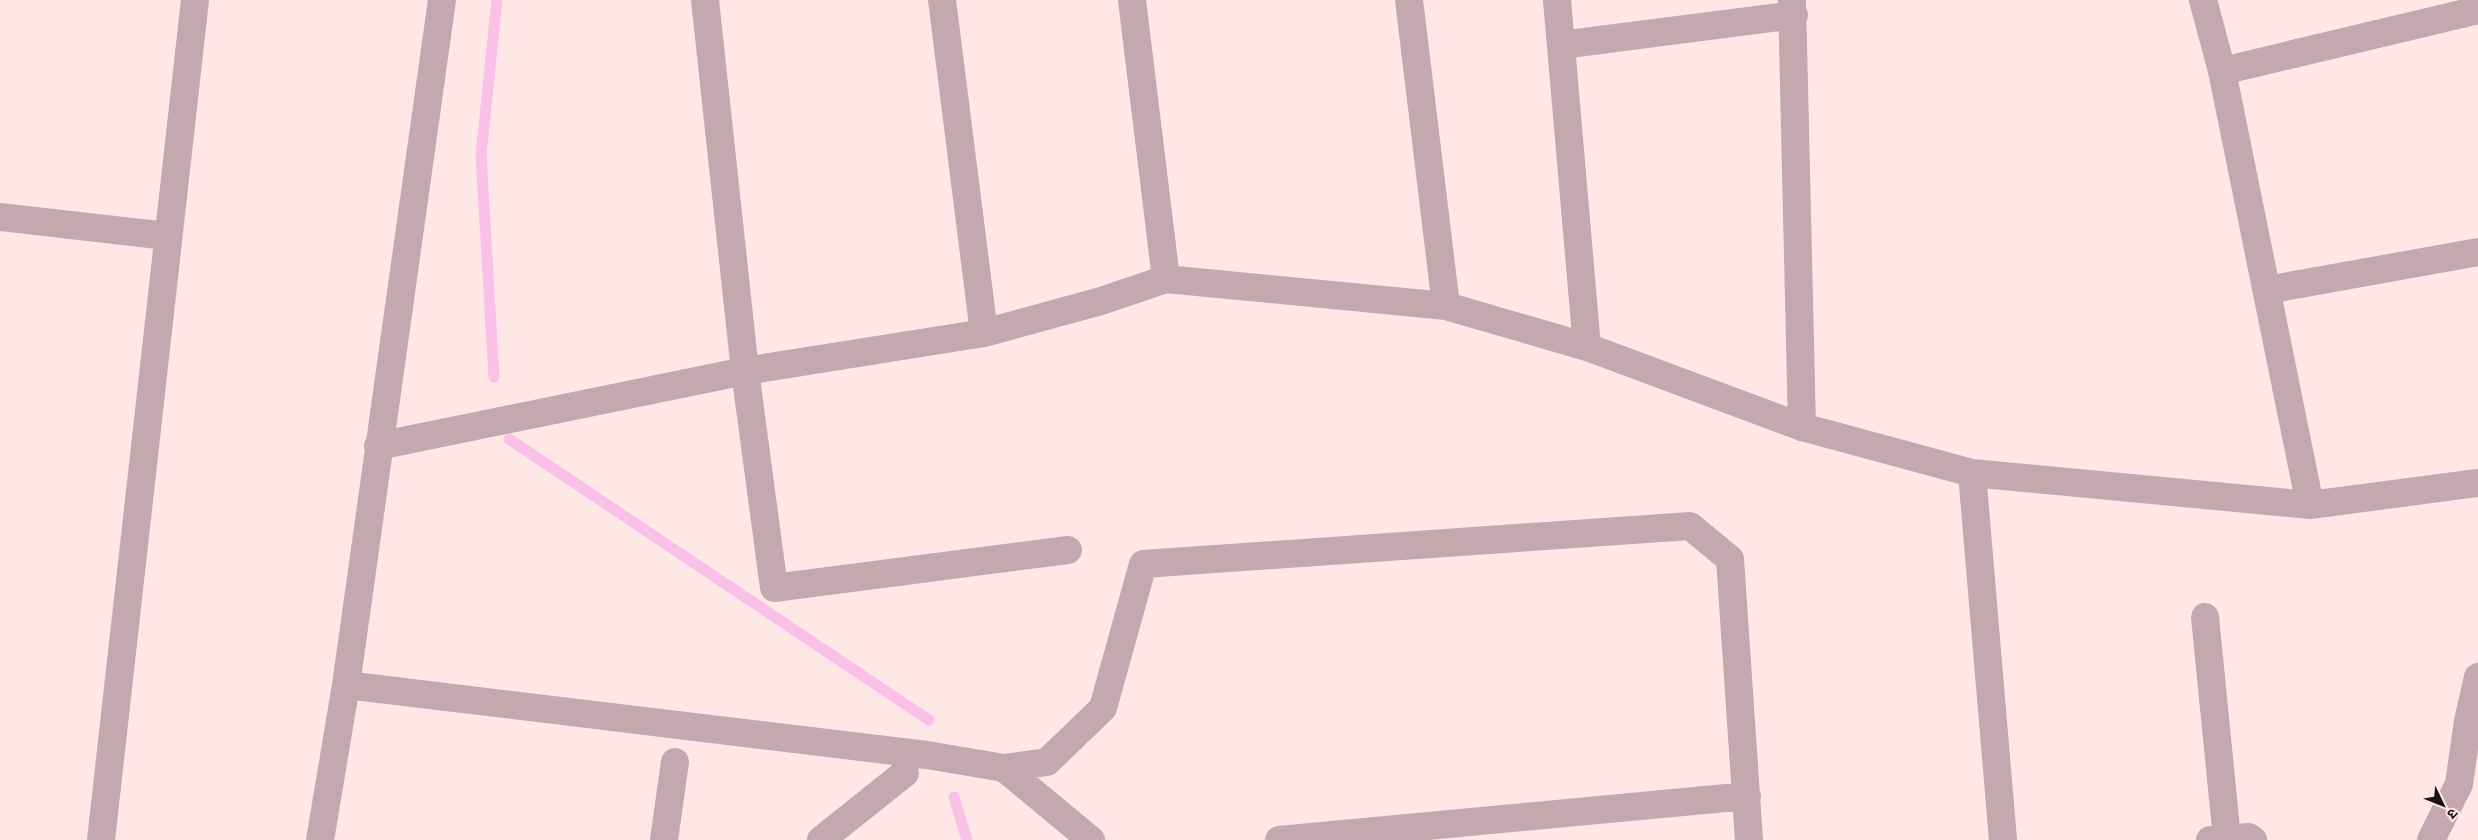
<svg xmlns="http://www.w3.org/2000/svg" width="2478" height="840" font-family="'Crimson Pro','Noto Sans Devanagari',serif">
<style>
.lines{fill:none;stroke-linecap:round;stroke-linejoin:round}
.stream{stroke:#fac0e7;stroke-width:11}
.street{stroke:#c5a7af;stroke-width:28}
</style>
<rect width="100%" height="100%" fill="#ffe7e5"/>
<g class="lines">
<path class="stream" d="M 494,377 L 481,155 L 497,0
M 509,439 L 929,720
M 954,797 L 967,840"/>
<path class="street" d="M 705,0 L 745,371 L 774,588 L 1068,550
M 942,0 L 984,333
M 1409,0 L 1446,306
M 1557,0 L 1587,347
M 1792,0 L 1802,427
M 2203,0 L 2222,71 L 2310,505
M 1561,45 L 1794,15
M 2222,71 L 2478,10
M 0,217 L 167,236
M 1166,279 L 1446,306 L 1587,347 L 1802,427 L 1972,473 L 2310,505 L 2478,483
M 2267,290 L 2478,252
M 378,446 L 745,371 L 984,333 L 1101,301 L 1166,279 L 1132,0
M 1972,473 L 2003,840
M 2205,617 L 2227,839
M 346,685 L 927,755 L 1004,768 L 1047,762 L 1103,708 L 1143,564 L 1690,526 L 1730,559 L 1749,840
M 1004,768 L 1091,840
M 101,840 L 195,0
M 320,840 L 346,685 L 442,0
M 664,840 L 675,762
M 821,840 L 905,773
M 1279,840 L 1747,796
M 2210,840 L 2249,837 L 2253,840
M 2431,840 L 2459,784 L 2468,721 L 2478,677"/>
</g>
<g transform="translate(2443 805) rotate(133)" stroke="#ffe7e5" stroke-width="4" paint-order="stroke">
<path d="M0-4L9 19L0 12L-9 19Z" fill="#1c1413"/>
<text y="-8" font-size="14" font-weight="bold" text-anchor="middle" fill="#1c1413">उ</text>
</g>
</svg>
